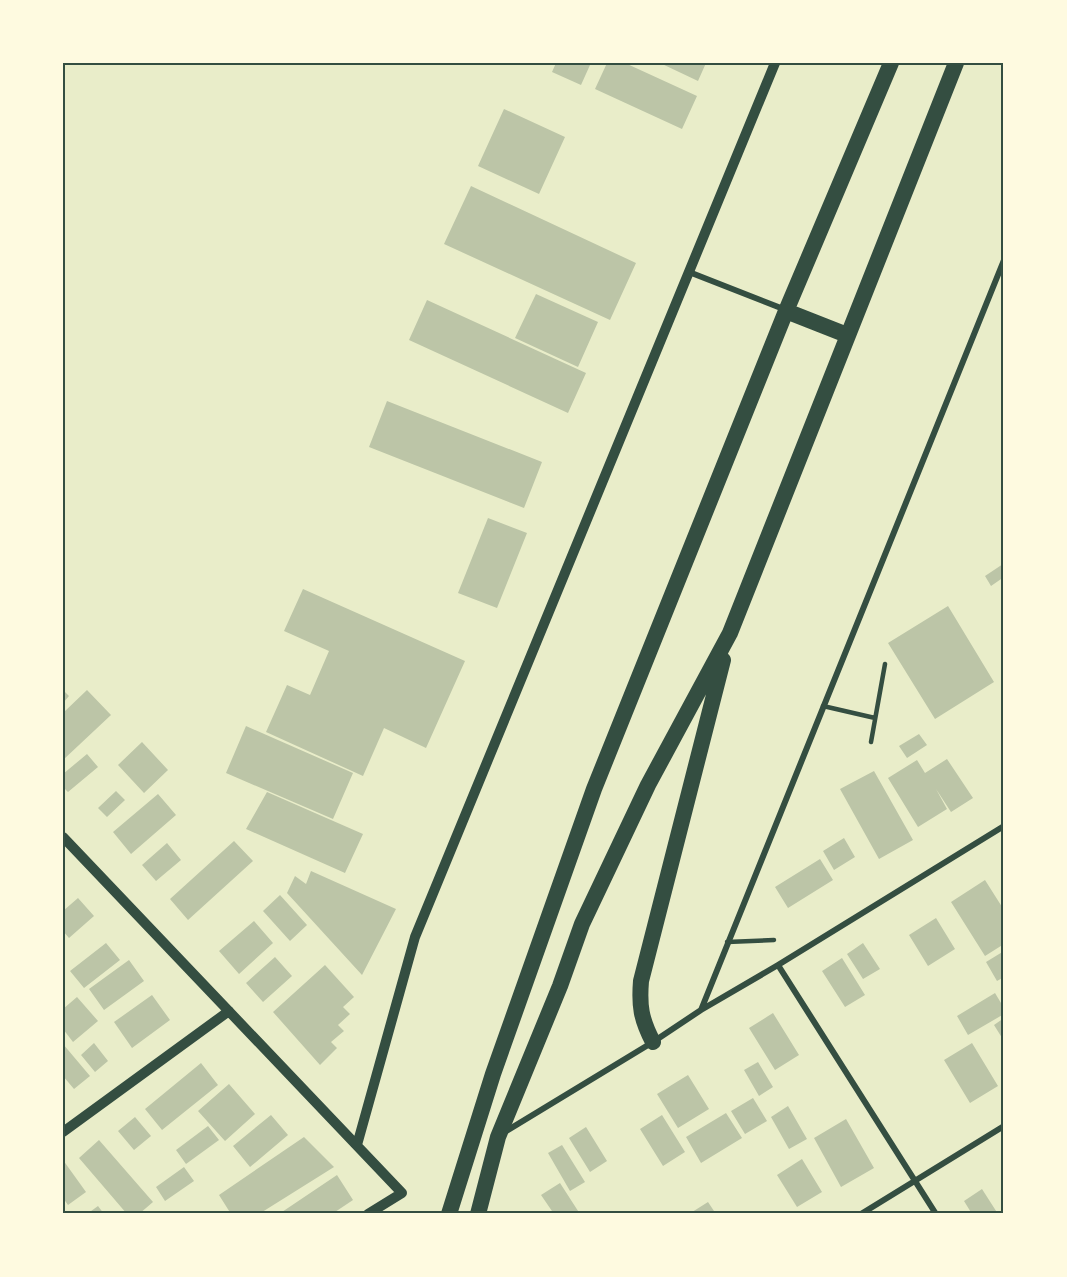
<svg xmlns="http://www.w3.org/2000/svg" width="1067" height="1277" font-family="'Exo 2',sans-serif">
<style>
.building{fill:#bcc5a7}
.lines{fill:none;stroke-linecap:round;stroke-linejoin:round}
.service{stroke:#344e41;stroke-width:4.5}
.minor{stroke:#344e41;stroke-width:6}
.tertiary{stroke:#344e41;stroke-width:10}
.trunk{stroke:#344e41;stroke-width:16}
.neatline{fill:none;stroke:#344e41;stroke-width:2}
</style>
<rect width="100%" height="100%" fill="#e9edc9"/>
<path class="building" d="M 556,63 L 585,63 L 590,65 L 581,85 L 552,72 Z
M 607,63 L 625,63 L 697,96 L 682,129 L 595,89 Z
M 660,63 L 706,63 L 698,81 Z
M 504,109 L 565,137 L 539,194 L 478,166 Z
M 471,186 L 636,263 L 610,320 L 444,244 Z
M 536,294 L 598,322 L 578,367 L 515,338 Z
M 427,300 L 586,373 L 568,413 L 409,340 Z
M 387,401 L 542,462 L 524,508 L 369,447 Z
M 488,518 L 527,533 L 497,608 L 458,593 Z
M 1003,564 L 1004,577 L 991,586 L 985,576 Z
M 303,589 L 465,661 L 426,748 L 384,728 L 363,776 L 266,732 L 287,685 L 310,695 L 329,651 L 284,631 Z
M 948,606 L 994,682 L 935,719 L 888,643 Z
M 63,690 L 69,696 L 63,703 Z
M 87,690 L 111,715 L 63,760 L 63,713 Z
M 246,726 L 353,773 L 333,819 L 226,773 Z
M 919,734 L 927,745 L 907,758 L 899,746 Z
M 142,742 L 168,770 L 144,793 L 118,765 Z
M 87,754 L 98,767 L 68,792 L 63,787 L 63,774 Z
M 947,759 L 973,798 L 951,812 L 936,789 L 947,809 L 918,827 L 888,778 L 917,760 L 925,773 Z
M 874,771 L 913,840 L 879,859 L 840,789 Z
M 116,791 L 125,800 L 107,817 L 98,808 Z
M 267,792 L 363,834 L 345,873 L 246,829 Z
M 158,794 L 176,815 L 131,854 L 113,832 Z
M 844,838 L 855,857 L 834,870 L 823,851 Z
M 234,841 L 253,861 L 188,920 L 170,899 Z
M 167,843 L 181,860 L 156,881 L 142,865 Z
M 820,859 L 833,880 L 788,908 L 775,887 Z
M 311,871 L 396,909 L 362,975 L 287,893 L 295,876 L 306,884 Z
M 985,880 L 1004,910 L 1004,944 L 985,956 L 951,902 Z
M 280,895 L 307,925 L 290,941 L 263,911 Z
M 78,898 L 94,916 L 69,938 L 63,931 L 63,911 Z
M 936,918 L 955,949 L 928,966 L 909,935 Z
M 254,921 L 273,943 L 239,974 L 219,951 Z
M 106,943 L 120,960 L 84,988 L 70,971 Z
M 863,943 L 880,969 L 863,979 L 847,954 Z
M 1004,951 L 1004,977 L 997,981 L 986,962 Z
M 275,957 L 292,976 L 263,1002 L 246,983 Z
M 842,958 L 865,995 L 845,1007 L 822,971 Z
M 129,960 L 144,981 L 104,1010 L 89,989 Z
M 325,965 L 354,997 L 343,1007 L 350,1014 L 338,1025 L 344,1031 L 331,1042 L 337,1048 L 320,1065 L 273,1012 Z
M 995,993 L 1004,1008 L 1004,1014 L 968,1035 L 957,1016 Z
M 152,995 L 170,1020 L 132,1048 L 114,1022 Z
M 77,997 L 98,1021 L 73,1042 L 63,1029 L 63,1009 Z
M 773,1013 L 799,1055 L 775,1070 L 749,1028 Z
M 1004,1018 L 1004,1041 L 994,1025 Z
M 94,1043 L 108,1061 L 95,1072 L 81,1055 Z
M 972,1043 L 998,1086 L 970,1103 L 944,1060 Z
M 63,1044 L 90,1076 L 74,1089 L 63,1076 Z
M 758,1062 L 773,1087 L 759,1096 L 744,1070 Z
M 201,1063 L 218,1085 L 162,1130 L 145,1109 Z
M 688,1075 L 709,1109 L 678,1128 L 657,1094 Z
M 229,1084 L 255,1114 L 225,1141 L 198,1111 Z
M 753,1098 L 767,1121 L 745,1134 L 731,1111 Z
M 788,1106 L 807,1139 L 789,1149 L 771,1117 Z
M 726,1113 L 742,1138 L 701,1163 L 686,1137 Z
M 271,1115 L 288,1135 L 250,1167 L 233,1146 Z
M 662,1115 L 685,1152 L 663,1166 L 640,1129 Z
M 135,1117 L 151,1136 L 134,1150 L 118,1131 Z
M 846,1119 L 874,1168 L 841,1187 L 814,1138 Z
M 208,1126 L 219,1140 L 186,1164 L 176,1150 Z
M 586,1127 L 607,1161 L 590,1172 L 569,1138 Z
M 304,1137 L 334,1167 L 259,1214 L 231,1214 L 219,1195 Z
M 99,1140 L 153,1202 L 139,1214 L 127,1214 L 79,1158 Z
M 562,1145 L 585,1182 L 570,1191 L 548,1153 Z
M 802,1159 L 822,1192 L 797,1207 L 777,1175 Z
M 63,1160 L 86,1192 L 68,1205 L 63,1198 Z
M 184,1167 L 194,1181 L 165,1201 L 156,1187 Z
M 337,1175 L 353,1200 L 332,1214 L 279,1214 Z
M 560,1183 L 580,1214 L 554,1214 L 541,1195 Z
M 982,1189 L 998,1214 L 972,1214 L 964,1201 Z
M 708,1202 L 716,1214 L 689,1214 Z
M 98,1206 L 104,1214 L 87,1214 Z"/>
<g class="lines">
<path class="service" d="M 823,706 L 875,718
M 871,742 L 885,664
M 727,942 L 774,940"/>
<path class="minor" d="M 689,272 L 786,310
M 778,965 L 936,1214
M 701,1010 L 1004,260
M 503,1133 L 653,1042 L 701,1010 L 778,965 L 1004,826
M 861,1214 L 1004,1126"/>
<path class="tertiary" d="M 63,837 L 402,1193 L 368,1214
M 63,1132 L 229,1011
M 357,1145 L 415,937 L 775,63"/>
<path class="trunk" d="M 786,311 L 847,335
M 653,1042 C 641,1019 639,1006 641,981 L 723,660
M 449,1214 L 493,1074 L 594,789 L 786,311 L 891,63
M 478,1214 L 498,1137 L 560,986 L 582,924 L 648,785 L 730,633 L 956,63"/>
</g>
<rect width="1067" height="1277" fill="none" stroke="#fefae0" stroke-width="129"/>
<rect x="64" y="64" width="938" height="1148" class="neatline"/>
</svg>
